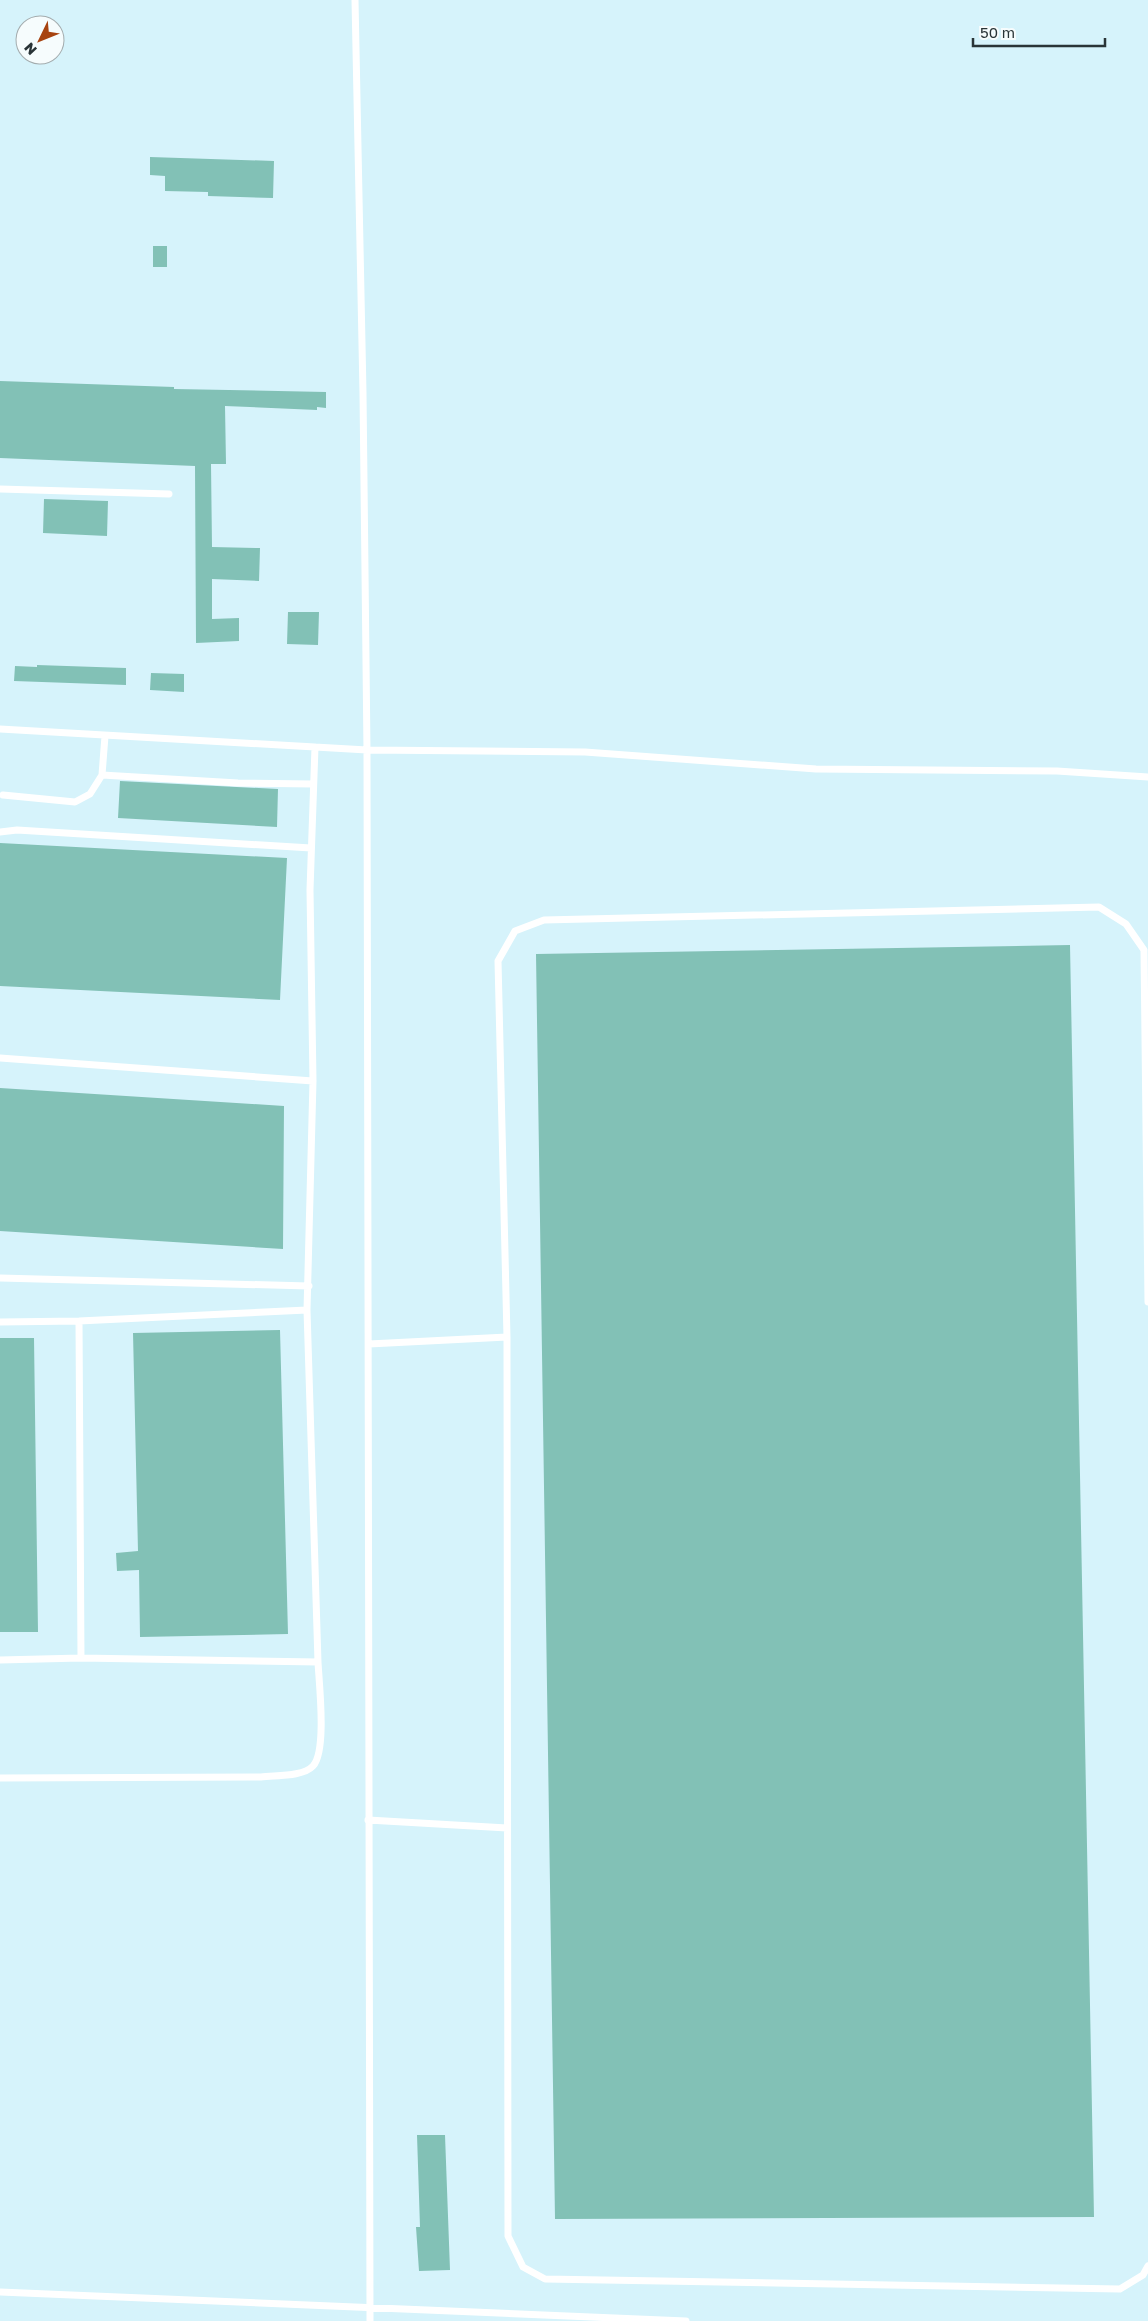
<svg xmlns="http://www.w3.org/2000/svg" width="1148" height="2321" font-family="'Golos Text',sans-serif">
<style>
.building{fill:#82c1b6}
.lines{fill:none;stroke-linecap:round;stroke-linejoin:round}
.service{stroke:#fff;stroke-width:7}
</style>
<rect width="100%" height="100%" fill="#d6f3fb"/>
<path class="building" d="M 150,157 L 274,161 L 273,198 L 208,196 L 208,192 L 165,191 L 165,176 L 150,175 Z
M 153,246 L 167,246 L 167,267 L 153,267 Z
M 0,381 L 174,387 L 174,389 L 326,392 L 326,408 L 317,407 L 317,410 L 225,406 L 226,464 L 211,464 L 212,547 L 260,548 L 259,581 L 212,579 L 212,619 L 239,618 L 239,641 L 196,643 L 195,466 L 0,458 Z
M 44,499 L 108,501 L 107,536 L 43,533 Z
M 288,612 L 319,612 L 318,645 L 287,644 Z
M 37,665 L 126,668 L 126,685 L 14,681 L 15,666 L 37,667 Z
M 151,673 L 184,674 L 184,692 L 150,690 Z
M 120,781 L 278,789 L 277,827 L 118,818 Z
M 0,843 L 287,858 L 280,1000 L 0,986 Z
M 1070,945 L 1094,2217 L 555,2219 L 536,954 Z
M 0,1088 L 284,1106 L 283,1249 L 0,1231 Z
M 280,1330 L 288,1634 L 140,1637 L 139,1570 L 117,1571 L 116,1553 L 138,1551 L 133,1333 Z
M 0,1338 L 34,1338 L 38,1632 L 0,1632 Z
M 417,2135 L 445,2135 L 450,2270 L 419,2271 L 416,2227 L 420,2227 Z"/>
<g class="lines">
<path class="service" d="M 355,0 L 363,393 L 367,750 L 370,2321
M 0,489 L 169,494
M 0,729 L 367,750 L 585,752 L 816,769 L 1057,771 L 1148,777
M 105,736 L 102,775 L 238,783 L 313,784
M 3,795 L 75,802 L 90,794 L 102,775
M 0,832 L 17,830 L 311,848
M 0,1058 L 313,1081
M 0,1278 L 309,1286
M 307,1310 L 313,1081 L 310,890 L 315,747
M 79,1321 L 81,1658
M 0,1322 L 79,1321 L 307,1310 L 318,1662 L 81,1658 L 0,1660
M 507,1337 L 508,2236 L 523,2267 L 545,2279 L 1120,2289 L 1143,2275 L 1148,2266
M 369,1344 L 507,1337 L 498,961 L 515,931 L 544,920 L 1099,907 L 1126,924 L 1144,950 L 1148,1302
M 0,1778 L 261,1777 C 275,1775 303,1777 313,1766 C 327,1751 319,1683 318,1662
M 368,1820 L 507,1828
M 0,2292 L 686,2321"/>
</g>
<g transform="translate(40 40) rotate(227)"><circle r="24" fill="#f6fcfd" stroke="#a4acae"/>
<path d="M0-4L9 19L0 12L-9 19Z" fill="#a74310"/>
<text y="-8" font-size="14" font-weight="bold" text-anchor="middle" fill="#293437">N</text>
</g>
<path d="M973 38v8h132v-8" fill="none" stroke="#293437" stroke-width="2.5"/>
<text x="980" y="38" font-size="15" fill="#293437" stroke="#f6fcfd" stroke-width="4" paint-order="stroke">50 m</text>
</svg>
